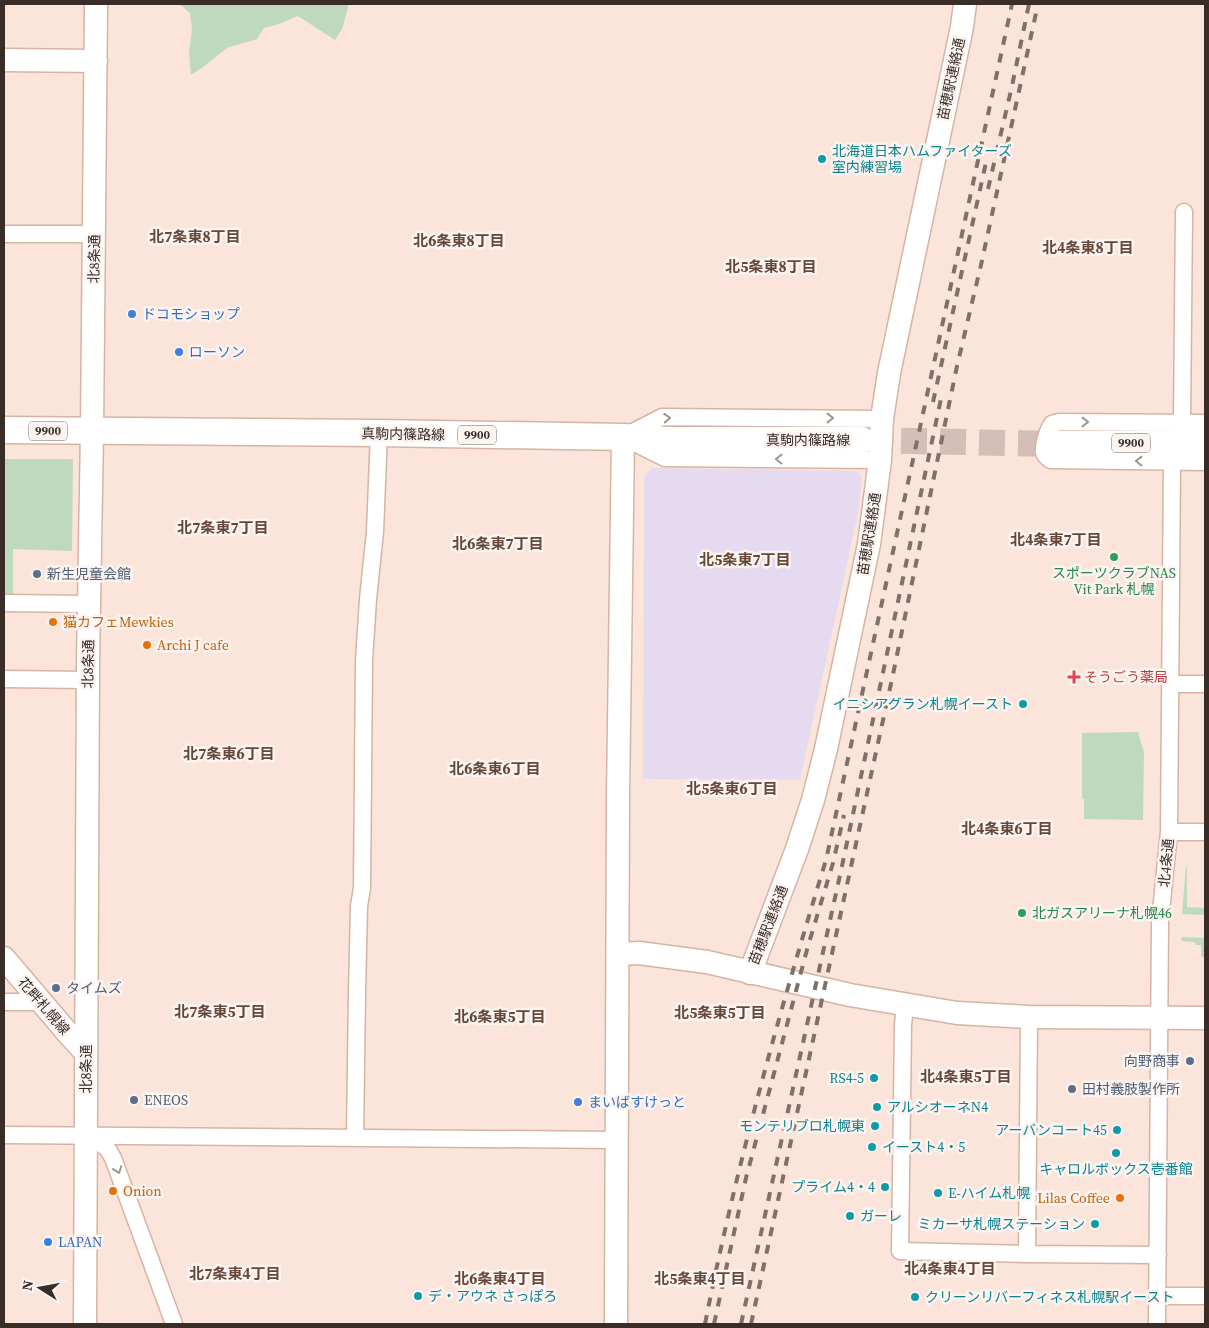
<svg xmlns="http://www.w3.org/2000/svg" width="1209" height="1328" font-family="'Source Serif 4','Noto Sans JP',serif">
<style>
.industrial{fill:#e5daef}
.green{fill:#bfd9bc}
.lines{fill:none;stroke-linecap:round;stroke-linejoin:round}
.primary-tunnel{stroke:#d4bfb6;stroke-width:26;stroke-dasharray:26 13;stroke-linecap:butt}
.street-casing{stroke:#d7b3a4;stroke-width:19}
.secondary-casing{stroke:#d7b3a4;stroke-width:25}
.primary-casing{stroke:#d7b3a4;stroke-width:29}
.street{stroke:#fff;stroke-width:16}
.secondary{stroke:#fff;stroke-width:22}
.primary{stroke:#fff;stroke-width:26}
.rail{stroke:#816f68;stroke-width:4;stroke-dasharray:9 9;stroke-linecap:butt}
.oneway{stroke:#9c9692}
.culture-dot{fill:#0f9aa8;stroke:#fcf4f1;stroke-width:2}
.shop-dot{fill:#3f7fe0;stroke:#fcf4f1;stroke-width:2}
.leisure-dot{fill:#2e9e5b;stroke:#fcf4f1;stroke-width:2}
.service-dot{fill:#5c6f8a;stroke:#fcf4f1;stroke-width:2}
.food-dot{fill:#e8710a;stroke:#fcf4f1;stroke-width:2}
.health-dot{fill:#e0444e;stroke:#fcf4f1;stroke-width:2}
.labels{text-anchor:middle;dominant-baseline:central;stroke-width:5;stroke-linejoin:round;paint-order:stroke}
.shield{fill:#fcf4f1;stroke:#746863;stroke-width:1}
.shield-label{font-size:12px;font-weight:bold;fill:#3a2c26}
.street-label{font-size:14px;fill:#3a2c26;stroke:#fcf4f1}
.culture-label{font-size:14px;fill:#0d838f;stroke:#fcf4f1;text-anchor:start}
.shop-label{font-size:14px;fill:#366cbe;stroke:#fcf4f1;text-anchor:start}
.leisure-label{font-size:14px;fill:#27864d;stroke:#fcf4f1}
.service-label{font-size:14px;fill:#4e5e75;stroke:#fcf4f1;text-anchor:start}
.food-label{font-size:14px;fill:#c56008;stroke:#fcf4f1;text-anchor:start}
.health-label{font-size:14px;fill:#be3a42;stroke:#fcf4f1;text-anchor:start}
.neighbourhood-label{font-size:15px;font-weight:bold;fill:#66473a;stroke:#fcf4f1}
</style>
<rect width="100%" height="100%" fill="#fbe4da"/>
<path class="industrial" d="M 652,468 L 856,471 L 862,477 L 858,513 L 800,780 L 643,779 L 644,476 Z"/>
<path class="green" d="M 179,4 L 349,4 L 342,29 L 335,40 L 298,16 L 279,24 L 264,28 L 257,39 L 227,48 L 203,67 L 191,75 L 189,53 L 192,29 L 190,13 Z
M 4,459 L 73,459 L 72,551 L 13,549 L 13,597 L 4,596 Z
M 1138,732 L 1144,753 L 1143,820 L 1084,819 L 1084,799 L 1082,799 L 1082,733 Z
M 1186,866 L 1187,866 L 1187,907 L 1205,908 L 1205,915 L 1182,914 Z
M 1182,937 L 1205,938 L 1205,958 L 1201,956 L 1201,945 L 1196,945 L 1195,942 L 1181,941 Z"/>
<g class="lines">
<path class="primary-tunnel" d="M 862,440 L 1058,444"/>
<defs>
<path id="street" d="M 4,234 L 94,234
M 1182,423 L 1184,212
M 1205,423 L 1059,422 L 1052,424 C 1048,430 1043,444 1044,452 C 1044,456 1048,458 1051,460 L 1205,462
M 627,435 L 662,417 L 882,419
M 635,443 L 665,458 L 880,460
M 4,603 L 89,604
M 4,679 L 88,680
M 1170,684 L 1205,684
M 1169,832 L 1205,832
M 4,1002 L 40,1002
M 905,1005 L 903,1025 L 900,1251 L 1027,1254 L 1158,1255
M 4,1135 L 617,1140
M 89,1137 L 107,1148 L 113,1158 L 174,1324
M 355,1137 L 357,992 L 359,906 L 362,888 L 364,661 L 368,599 L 375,532 L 379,433
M 1027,1254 L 1029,1017
M 1157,1296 L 1205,1296
M 1157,1324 L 1160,921 L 1169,832 L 1172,461"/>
<path id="secondary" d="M 4,60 L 96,61
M 618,954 L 639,953 L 707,962 L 850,995 L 957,1013 L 1029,1017 L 1205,1018
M 4,958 L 66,1031 L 86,1053
M 750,973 L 797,849 L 813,800 L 826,749 L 869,544 L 880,460 L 882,419 L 889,373 L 962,27 L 965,4
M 85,1324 L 88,663 L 92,431 L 96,4
M 616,1324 L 618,797 L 623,437"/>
<path id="primary" d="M 4,430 L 379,433 L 623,437 L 667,440 L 862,440
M 1058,444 L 1205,443"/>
</defs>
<use href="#street" class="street-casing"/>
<use href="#secondary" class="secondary-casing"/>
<use href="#primary" class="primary-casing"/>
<use href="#street" class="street"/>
<use href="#secondary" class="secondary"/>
<use href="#primary" class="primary"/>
<path class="rail" d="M 988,189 L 1012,86 L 1029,4
M 933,402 L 987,158
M 705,1324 C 736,1167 779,1013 826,860 L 1012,4
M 714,1324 L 746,1178 L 808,946 L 833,863 L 844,815
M 741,1324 L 842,866 L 942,394
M 751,1324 L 892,679 L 957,366 L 981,265 L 1038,4"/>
</g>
<defs><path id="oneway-chevron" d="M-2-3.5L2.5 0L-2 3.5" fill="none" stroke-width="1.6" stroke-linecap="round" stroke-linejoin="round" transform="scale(1.25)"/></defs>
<g class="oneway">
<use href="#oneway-chevron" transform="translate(667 418) rotate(-4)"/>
<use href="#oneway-chevron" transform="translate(830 418)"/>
<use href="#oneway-chevron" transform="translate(1085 422)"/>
<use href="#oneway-chevron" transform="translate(779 459) rotate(-179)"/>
<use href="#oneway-chevron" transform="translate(1139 461) rotate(-179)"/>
<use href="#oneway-chevron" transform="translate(118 1170) rotate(70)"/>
</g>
<g class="culture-dot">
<circle cx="822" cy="159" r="5"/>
<circle cx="1023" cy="704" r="5"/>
<circle cx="874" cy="1078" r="5"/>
<circle cx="877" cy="1107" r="5"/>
<circle cx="875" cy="1126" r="5"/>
<circle cx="1117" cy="1130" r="5"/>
<circle cx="872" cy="1147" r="5"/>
<circle cx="1116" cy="1153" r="5"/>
<circle cx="885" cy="1187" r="5"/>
<circle cx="938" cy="1193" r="5"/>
<circle cx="850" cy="1216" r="5"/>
<circle cx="1095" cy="1224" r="5"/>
<circle cx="418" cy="1296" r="5"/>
<circle cx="915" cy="1297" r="5"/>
</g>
<g class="shop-dot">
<circle cx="132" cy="314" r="5"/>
<circle cx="179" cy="352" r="5"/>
<circle cx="578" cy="1102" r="5"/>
<circle cx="48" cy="1242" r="5"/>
</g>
<g class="leisure-dot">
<circle cx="1114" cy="557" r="5"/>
<circle cx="1022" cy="913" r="5"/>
</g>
<g class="service-dot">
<circle cx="37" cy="574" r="5"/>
<circle cx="56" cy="988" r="5"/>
<circle cx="1190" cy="1061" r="5"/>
<circle cx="1072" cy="1089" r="5"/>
<circle cx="134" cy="1100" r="5"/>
</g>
<g class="food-dot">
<circle cx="53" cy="622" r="5"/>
<circle cx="147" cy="645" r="5"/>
<circle cx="113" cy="1191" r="5"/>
<circle cx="1120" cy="1198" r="5"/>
</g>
<path class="health-dot" d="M1071.5 669.5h5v5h5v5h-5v5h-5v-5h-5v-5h5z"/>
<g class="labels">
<g class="shield">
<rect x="29" y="421.5" width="38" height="19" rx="4"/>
<rect x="458" y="425.5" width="38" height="19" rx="4"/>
<rect x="1112" y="433.5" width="38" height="19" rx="4"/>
</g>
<g class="shield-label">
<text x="48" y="431">9900</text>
<text x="477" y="435">9900</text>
<text x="1131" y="443">9900</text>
</g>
<g class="street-label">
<text transform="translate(951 79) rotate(-78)">苗穂駅連絡通</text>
<text transform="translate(94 259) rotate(-89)">北8条通</text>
<text transform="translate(403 434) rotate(1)">真駒内篠路線</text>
<text x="808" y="440">真駒内篠路線</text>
<text transform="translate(869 534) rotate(-81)">苗穂駅連絡通</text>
<text transform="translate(88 664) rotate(-89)">北8条通</text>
<text transform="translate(1166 863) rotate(-84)">北4条通</text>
<text transform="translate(768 925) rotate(-69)">苗穂駅連絡通</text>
<text transform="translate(44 1006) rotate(49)">花畔札幌線</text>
<text transform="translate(86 1069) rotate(-90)">北8条通</text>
</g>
<g class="culture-label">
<text x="832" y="151">北海道日本ハムファイターズ<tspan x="832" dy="16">室内練習場</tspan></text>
<text x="1013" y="704" text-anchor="end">イニシアグラン札幌イースト</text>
<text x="864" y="1078" text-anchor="end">RS4-5</text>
<text x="887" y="1107">アルシオーネN4</text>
<text x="865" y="1126" text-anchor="end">モンテリブロ札幌東</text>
<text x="1107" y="1130" text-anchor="end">アーバンコート45</text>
<text x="882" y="1147">イースト4・5</text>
<text x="1116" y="1169" text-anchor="middle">キャロルボックス壱番館</text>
<text x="875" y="1187" text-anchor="end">プライム4・4</text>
<text x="948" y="1193">E-ハイム札幌</text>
<text x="860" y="1216">ガーレ</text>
<text x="1085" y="1224" text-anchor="end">ミカーサ札幌ステーション</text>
<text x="428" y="1296">デ・アウネ さっぽろ</text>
<text x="925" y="1297">クリーンリバーフィネス札幌駅イースト</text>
</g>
<g class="shop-label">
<text x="142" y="314">ドコモショップ</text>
<text x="189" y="352">ローソン</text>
<text x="588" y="1102">まいばすけっと</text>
<text x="58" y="1242">LAPAN</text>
</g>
<g class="leisure-label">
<text x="1114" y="573">スポーツクラブNAS<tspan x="1114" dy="16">Vit Park 札幌</tspan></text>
<text x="1032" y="913" text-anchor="start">北ガスアリーナ札幌46</text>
</g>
<g class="service-label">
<text x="47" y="574">新生児童会館</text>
<text x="66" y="988">タイムズ</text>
<text x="1180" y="1061" text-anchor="end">向野商事</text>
<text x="1082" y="1089">田村義肢製作所</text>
<text x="144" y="1100">ENEOS</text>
</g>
<g class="food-label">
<text x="63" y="622">猫カフェMewkies</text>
<text x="157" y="645">Archi J cafe</text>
<text x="123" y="1191">Onion</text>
<text x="1110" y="1198" text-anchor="end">Lilas Coffee</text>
</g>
<g class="health-label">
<text x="1084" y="677">そうごう薬局</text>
</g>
<g class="neighbourhood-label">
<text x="195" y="236">北7条東8丁目</text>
<text x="459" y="240">北6条東8丁目</text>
<text x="1088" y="247">北4条東8丁目</text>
<text x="771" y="266">北5条東8丁目</text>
<text x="223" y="527">北7条東7丁目</text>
<text x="1056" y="539">北4条東7丁目</text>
<text x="498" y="543">北6条東7丁目</text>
<text x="745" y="559">北5条東7丁目</text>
<text x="229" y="753">北7条東6丁目</text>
<text x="495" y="768">北6条東6丁目</text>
<text x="732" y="788">北5条東6丁目</text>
<text x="1007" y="828">北4条東6丁目</text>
<text x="220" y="1011">北7条東5丁目</text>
<text x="720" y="1012">北5条東5丁目</text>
<text x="500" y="1016">北6条東5丁目</text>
<text x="966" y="1076">北4条東5丁目</text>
<text x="950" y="1268">北4条東4丁目</text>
<text x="235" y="1273">北7条東4丁目</text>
<text x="500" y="1278">北6条東4丁目</text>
<text x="700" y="1278">北5条東4丁目</text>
</g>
</g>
<rect width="1209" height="1328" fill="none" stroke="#3a2c26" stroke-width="10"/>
<g transform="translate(40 1288) rotate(281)" stroke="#fcf4f1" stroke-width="4" paint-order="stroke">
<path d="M0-4L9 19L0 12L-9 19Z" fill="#3a2c26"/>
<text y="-8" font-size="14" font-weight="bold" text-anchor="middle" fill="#3a2c26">N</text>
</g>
</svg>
